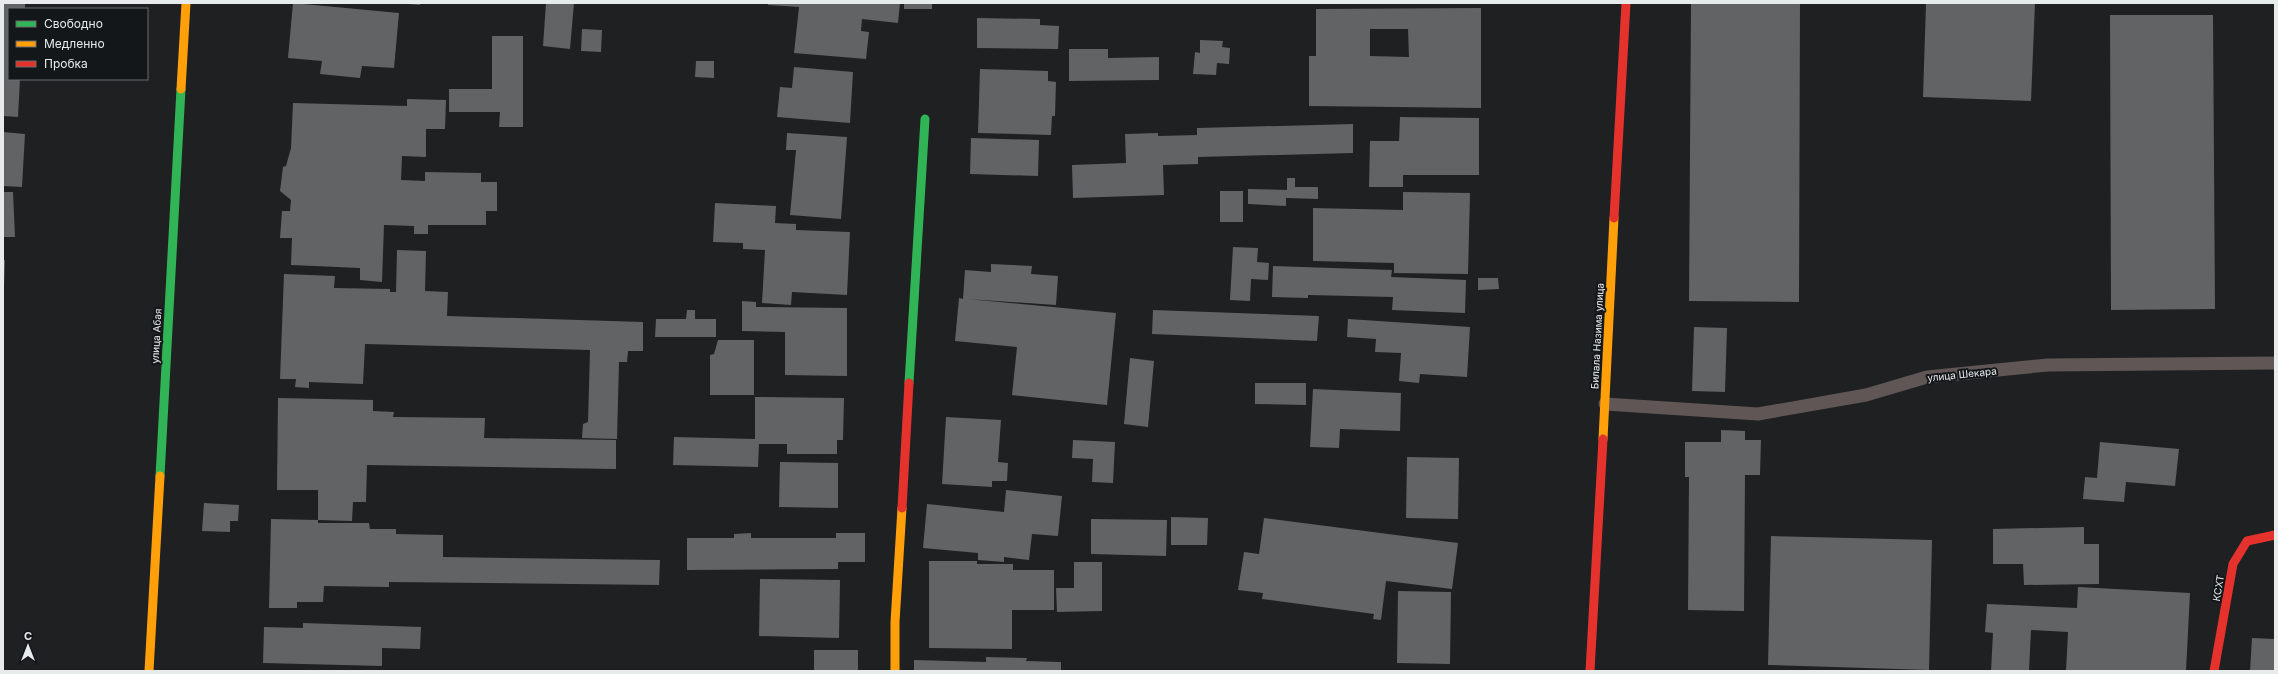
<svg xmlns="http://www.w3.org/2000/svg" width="2278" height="674" font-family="Inter,sans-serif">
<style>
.building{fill:#616365;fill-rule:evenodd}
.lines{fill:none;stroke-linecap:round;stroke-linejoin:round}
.lane{stroke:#605655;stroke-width:13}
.fast{stroke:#30b455;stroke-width:9}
.slow{stroke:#ff9f0a;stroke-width:9}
.jam{stroke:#e5322d;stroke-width:9}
.labels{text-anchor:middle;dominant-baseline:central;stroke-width:4;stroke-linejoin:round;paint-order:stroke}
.street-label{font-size:10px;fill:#e8ebec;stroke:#14171a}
</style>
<rect width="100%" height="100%" fill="#1e2022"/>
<path class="building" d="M 3,3 L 25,3 L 25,9 L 9,9 L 9,79 L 20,79 L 18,117 L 3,116 Z
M 293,3 L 399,13 L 394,68 L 362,66 L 360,78 L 320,74 L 322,61 L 288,58 Z
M 409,3 L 420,3 L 420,5 L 409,4 Z
M 546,3 L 574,3 L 570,49 L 543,46 Z
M 768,3 L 900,3 L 898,23 L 862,19 L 861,31 L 869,32 L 866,59 L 794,53 L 799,7 L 768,5 Z
M 904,3 L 932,3 L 932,9 L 904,9 Z
M 1691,3 L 1800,3 L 1799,302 L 1689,301 Z
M 1926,3 L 2035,3 L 2031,101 L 1923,97 Z
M 1481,8 L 1481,108 L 1309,106 L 1309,56 L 1316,56 L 1316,9 ZM 1370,29 L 1408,29 L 1409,57 L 1370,56 Z
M 2110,15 L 2213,15 L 2215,309 L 2111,310 Z
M 977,18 L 1040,19 L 1040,25 L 1059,26 L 1058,49 L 977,48 Z
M 582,29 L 602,30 L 601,52 L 581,51 Z
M 492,36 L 523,36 L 523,127 L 499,127 L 500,112 L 449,112 L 449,89 L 492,89 Z
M 1200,40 L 1223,41 L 1222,47 L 1230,48 L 1229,64 L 1217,63 L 1216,75 L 1193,74 L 1195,52 L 1200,53 Z
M 1069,49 L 1108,49 L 1108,58 L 1159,57 L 1159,80 L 1069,81 Z
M 696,61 L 714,61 L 714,78 L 695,77 Z
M 794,67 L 853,72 L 850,123 L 777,117 L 780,87 L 792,88 Z
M 980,69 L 1048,71 L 1048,81 L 1056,82 L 1055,116 L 1052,116 L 1051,135 L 978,133 Z
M 407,99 L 446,100 L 445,129 L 426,129 L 426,157 L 402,156 L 401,180 L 425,181 L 425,172 L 481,173 L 481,182 L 497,182 L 497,211 L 486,211 L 486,225 L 428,225 L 428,234 L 414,234 L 414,226 L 384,225 L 382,282 L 360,280 L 360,268 L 291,265 L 292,238 L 280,238 L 282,211 L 290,211 L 291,200 L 280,191 L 283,167 L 286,166 L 291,148 L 293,103 L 407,106 Z
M 1400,117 L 1479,118 L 1479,175 L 1403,175 L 1403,187 L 1369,187 L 1370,141 L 1399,141 Z
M 1353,124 L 1353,153 L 1198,157 L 1198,164 L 1163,165 L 1164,195 L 1073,198 L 1072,165 L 1126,163 L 1125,134 L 1158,133 L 1158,136 L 1197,135 L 1197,128 Z
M 3,132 L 25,134 L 22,187 L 3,186 Z
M 787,133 L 847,137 L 841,219 L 790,215 L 796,150 L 786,150 Z
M 971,138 L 1039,140 L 1038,176 L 970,174 Z
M 1287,178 L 1295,178 L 1295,187 L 1318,187 L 1318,199 L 1286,198 L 1286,206 L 1248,204 L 1248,189 L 1287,190 Z
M 1220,191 L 1243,191 L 1243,222 L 1220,222 Z
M 3,192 L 13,192 L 15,237 L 3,237 Z
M 1403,192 L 1470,193 L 1468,274 L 1394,273 L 1394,263 L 1313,261 L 1313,208 L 1403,210 Z
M 715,203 L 776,206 L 775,223 L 796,224 L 796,230 L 850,232 L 847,295 L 792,292 L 791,305 L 762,303 L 765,250 L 743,249 L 743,243 L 713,242 Z
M 1233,247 L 1258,248 L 1257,262 L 1269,263 L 1268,280 L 1251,279 L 1250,301 L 1230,300 Z
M 397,250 L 426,251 L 425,291 L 448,292 L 447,316 L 643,322 L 643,351 L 628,351 L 627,362 L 619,362 L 617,439 L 582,438 L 583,424 L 588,422 L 590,350 L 365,344 L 363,384 L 309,382 L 309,388 L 295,387 L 296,379 L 280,379 L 284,274 L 335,276 L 334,288 L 390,289 L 390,292 L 396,292 Z
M 3,260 L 5,260 L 4,287 L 3,287 Z
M 991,264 L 1032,266 L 1031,274 L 1058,276 L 1056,305 L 967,299 L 1116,313 L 1107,405 L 1012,395 L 1017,347 L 955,341 L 959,298 L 963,299 L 965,270 L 991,272 Z
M 1273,266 L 1392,270 L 1391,277 L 1466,280 L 1465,313 L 1392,310 L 1393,297 L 1308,295 L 1308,298 L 1272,297 Z
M 1478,278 L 1498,278 L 1499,289 L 1478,290 Z
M 742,301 L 756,302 L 756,307 L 847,308 L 847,376 L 785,375 L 785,332 L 742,331 Z
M 687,310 L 695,310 L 695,319 L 716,319 L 716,337 L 655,337 L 656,319 L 686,319 Z
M 1153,310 L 1319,316 L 1317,341 L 1152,334 Z
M 1348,319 L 1470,327 L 1467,377 L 1420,374 L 1419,383 L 1399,381 L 1401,353 L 1375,352 L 1376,339 L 1347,337 Z
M 1694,327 L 1727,328 L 1725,392 L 1692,391 Z
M 718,340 L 754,340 L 754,395 L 710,395 L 710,355 L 714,354 Z
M 1130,358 L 1154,361 L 1148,427 L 1124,424 Z
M 1255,383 L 1306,383 L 1306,405 L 1255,404 Z
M 1313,389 L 1401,393 L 1400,431 L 1340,429 L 1339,448 L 1310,447 Z
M 755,397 L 844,398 L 843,440 L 837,440 L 837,454 L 787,454 L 787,444 L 759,444 L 758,467 L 673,465 L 674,437 L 755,439 Z
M 278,398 L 373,400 L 373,411 L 394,412 L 393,417 L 485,418 L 484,438 L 616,440 L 616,469 L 367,465 L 366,502 L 353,502 L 352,521 L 318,520 L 318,490 L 277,490 Z
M 946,417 L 1001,420 L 998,462 L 1008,463 L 1007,481 L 992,481 L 992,487 L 942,484 Z
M 1721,430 L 1745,431 L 1745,440 L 1761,440 L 1760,475 L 1745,475 L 1744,611 L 1688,610 L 1689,477 L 1685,477 L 1685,442 L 1721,442 Z
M 1073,440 L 1115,442 L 1113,483 L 1092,482 L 1093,459 L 1072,458 Z
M 2100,442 L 2179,449 L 2175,486 L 2126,482 L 2124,502 L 2083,499 L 2085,477 L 2097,478 Z
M 1407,457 L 1459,458 L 1458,519 L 1406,518 Z
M 780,462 L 838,463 L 838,508 L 779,507 Z
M 1006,490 L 1062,496 L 1058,536 L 1032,534 L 1029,560 L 1004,557 L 1004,562 L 978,560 L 978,553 L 923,548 L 927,504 L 1004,512 Z
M 204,503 L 239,505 L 238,521 L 230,521 L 230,532 L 202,531 Z
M 1171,517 L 1208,518 L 1207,545 L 1171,545 Z
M 1264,518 L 1458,543 L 1452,589 L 1386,581 L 1381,620 L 1373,619 L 1374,614 L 1262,599 L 1263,593 L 1238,590 L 1244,552 L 1259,554 Z
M 271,519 L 318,520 L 318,523 L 369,523 L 370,529 L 396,529 L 396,534 L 443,535 L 443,557 L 660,560 L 659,585 L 389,582 L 389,587 L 324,586 L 323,602 L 297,602 L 297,608 L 269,608 Z
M 1091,519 L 1167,520 L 1166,556 L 1091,554 Z
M 2084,527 L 2084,544 L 2099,544 L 2099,584 L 2024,585 L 2023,564 L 1993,564 L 1993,529 Z
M 751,533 L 751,538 L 836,538 L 836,533 L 865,533 L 865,562 L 838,562 L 838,569 L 687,570 L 687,538 L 734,538 L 734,534 Z
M 1771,536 L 1932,540 L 1929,670 L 1768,665 Z
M 929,561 L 977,561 L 977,564 L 1013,564 L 1013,570 L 1054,570 L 1054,610 L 1012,610 L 1012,649 L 929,648 Z
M 1074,562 L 1102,562 L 1102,611 L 1057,612 L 1056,588 L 1074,588 Z
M 760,579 L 840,580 L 839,638 L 759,636 Z
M 2078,587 L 2190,593 L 2186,671 L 2066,671 L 2068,632 L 2031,630 L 2029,671 L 1991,671 L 1993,633 L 1985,632 L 1987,604 L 2077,608 Z
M 1398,591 L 1451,592 L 1450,664 L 1397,663 Z
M 303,623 L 421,627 L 420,649 L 382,648 L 382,666 L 263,663 L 264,627 L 303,628 Z
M 2252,638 L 2275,639 L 2275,671 L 2250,671 Z
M 814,650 L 858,650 L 858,671 L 814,671 Z
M 986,657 L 1027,658 L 1026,661 L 1061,662 L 1061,671 L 914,671 L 914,660 L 986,662 Z"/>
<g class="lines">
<path class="lane" d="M 1605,404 L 1758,414 L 1866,395 L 1927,377 L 2048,365 L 2275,363"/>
<path class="fast" d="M 909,383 L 925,119
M 160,476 L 181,89"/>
<path class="slow" d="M 181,89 L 186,3
M 1603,439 L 1614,218
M 149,671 L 160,476
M 895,671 L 895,622 L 902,508"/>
<path class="jam" d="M 1614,218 L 1626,3
M 902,508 L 909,383
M 1590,671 L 1603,439
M 2214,671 L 2233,564 L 2247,541 L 2275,535"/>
</g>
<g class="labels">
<g class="street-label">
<text transform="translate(156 336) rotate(-87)">улица Абая</text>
<text transform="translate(1597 336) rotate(-87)">Билала Назима улица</text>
<text transform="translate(1962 374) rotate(-6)">улица Шекара</text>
<text transform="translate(2218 588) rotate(-80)">КСХТ</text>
</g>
</g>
<rect width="2278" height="674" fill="none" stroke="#e8ebec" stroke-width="8"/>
<rect x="8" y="8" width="140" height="72" fill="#14171a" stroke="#696c6e"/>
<rect x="16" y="21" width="20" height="6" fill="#30b455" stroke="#696c6e"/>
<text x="44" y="28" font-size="12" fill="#e8ebec">Свободно</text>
<rect x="16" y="41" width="20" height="6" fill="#ff9f0a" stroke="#696c6e"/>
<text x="44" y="48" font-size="12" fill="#e8ebec">Медленно</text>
<rect x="16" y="61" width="20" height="6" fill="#e5322d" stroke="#696c6e"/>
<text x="44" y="68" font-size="12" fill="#e8ebec">Пробка</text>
<g transform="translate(28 646)" stroke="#14171a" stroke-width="3" paint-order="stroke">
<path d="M0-3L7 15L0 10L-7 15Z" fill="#e8ebec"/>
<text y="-6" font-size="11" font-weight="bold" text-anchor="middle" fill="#e8ebec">С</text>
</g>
</svg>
